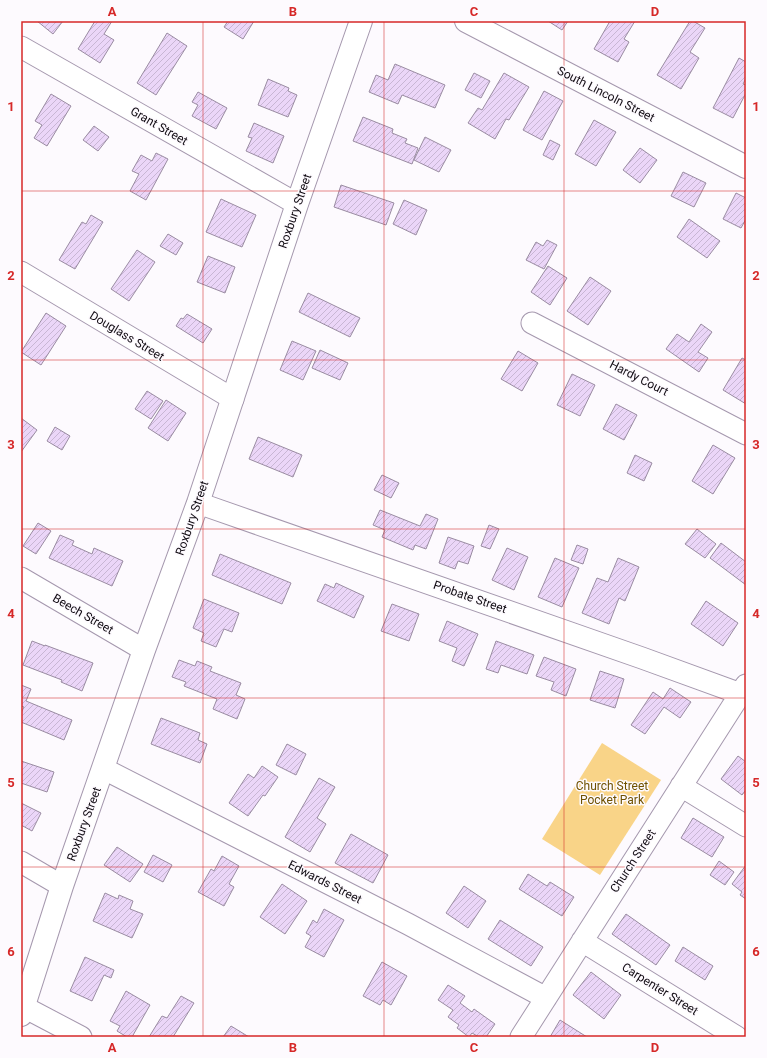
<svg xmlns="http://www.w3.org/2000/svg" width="767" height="1058" font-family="Roboto,sans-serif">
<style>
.park{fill:#f9d488}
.building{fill:url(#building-hatch);stroke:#9a8ca2}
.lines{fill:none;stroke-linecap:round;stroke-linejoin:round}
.street-casing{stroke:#a598ae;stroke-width:23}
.secondary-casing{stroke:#a598ae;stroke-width:24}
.street{stroke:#fff;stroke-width:21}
.secondary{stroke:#fff;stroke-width:22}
.grid{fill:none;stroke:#d62828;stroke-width:1;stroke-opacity:0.55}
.labels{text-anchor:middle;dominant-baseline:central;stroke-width:3;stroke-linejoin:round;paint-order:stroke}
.street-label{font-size:12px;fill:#100b12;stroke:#fdfafe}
.park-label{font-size:12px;fill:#6f5100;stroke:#fdfafe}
.neatline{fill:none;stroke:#d62828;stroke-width:1.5}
.grid-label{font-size:13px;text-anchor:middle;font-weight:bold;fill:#d62828}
</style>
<defs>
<pattern id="building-hatch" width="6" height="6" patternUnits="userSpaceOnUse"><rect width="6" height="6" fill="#ebd6f8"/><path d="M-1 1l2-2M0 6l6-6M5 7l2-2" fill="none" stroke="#c8b6d4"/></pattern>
</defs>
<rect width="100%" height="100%" fill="#fdfafe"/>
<path class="park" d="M 602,743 L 661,780 L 600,875 L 542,839 Z"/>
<path class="building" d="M 37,21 L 63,21 L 53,34 Z
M 95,21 L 112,21 L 104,34 L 114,40 L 100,63 L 78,49 Z
M 228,21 L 254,21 L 243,39 L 224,27 Z
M 548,21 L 568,21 L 562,30 Z
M 610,21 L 635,21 L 624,39 L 629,42 L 618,62 L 594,49 Z
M 690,21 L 693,21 L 705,28 L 690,52 L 699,58 L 681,89 L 657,75 Z
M 167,33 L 187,46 L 156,95 L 137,83 Z
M 739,58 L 746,62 L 746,78 L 743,84 L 746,85 L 746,93 L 733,118 L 713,108 Z
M 395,64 L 445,85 L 435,108 L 402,95 L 398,104 L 369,92 L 376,75 L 388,80 Z
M 474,73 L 490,81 L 481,98 L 465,90 Z
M 504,73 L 529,87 L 509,120 L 506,119 L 495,139 L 468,123 L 478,108 L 482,110 Z
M 268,79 L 289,88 L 288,91 L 297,95 L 288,117 L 258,105 Z
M 544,91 L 563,101 L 542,140 L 523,130 Z
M 198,92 L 227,108 L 216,129 L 192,116 L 198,105 L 192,102 Z
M 51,94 L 71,106 L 47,146 L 34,138 L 42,125 L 35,121 Z
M 363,117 L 393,129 L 392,133 L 407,139 L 405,143 L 418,148 L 412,164 L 353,141 Z
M 594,120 L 616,132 L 596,166 L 575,154 Z
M 254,123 L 284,136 L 273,163 L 246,151 L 252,138 L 248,137 Z
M 94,126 L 109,137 L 98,151 L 83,140 Z
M 425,137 L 451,150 L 439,172 L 414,160 Z
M 550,140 L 560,145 L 553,160 L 543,155 Z
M 640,148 L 657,160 L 640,183 L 623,170 Z
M 156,153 L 168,159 L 146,200 L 130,191 L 139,174 L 132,171 L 141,155 L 152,161 Z
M 683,172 L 706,183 L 694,207 L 671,196 Z
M 341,185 L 394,203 L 386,225 L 334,207 Z
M 736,193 L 746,198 L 746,219 L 741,228 L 723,219 Z
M 221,199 L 256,215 L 242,247 L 206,232 Z
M 404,200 L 427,210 L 416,235 L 393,224 Z
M 91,215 L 103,222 L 75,269 L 59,260 L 82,222 L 86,224 Z
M 689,219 L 720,241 L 707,258 L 677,237 Z
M 168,234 L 183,243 L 176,255 L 160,246 Z
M 547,240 L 557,245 L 544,269 L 526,260 L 536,242 L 543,246 Z
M 137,250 L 155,262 L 129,301 L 111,289 Z
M 208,256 L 235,267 L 225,293 L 197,282 Z
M 548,266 L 567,278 L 550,305 L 531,292 Z
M 590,277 L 611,291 L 588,325 L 567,311 Z
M 308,293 L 360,318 L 350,337 L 299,312 Z
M 46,313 L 66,326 L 41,365 L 21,352 Z
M 187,314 L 212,329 L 203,343 L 176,326 L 181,318 L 183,319 Z
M 701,324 L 712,332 L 698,352 L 708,358 L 699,372 L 666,349 L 677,334 L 689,342 Z
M 292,341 L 316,351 L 303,380 L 280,370 Z
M 320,350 L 348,363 L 340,380 L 312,368 Z
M 518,351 L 538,363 L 522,391 L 501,379 Z
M 742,358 L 746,360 L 746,404 L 723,390 Z
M 572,374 L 595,385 L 580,416 L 557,405 Z
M 147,391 L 163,401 L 151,419 L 135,409 Z
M 166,400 L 186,413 L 168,441 L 148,428 Z
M 616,404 L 637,415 L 624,440 L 603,429 Z
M 21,418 L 37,430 L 21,452 Z
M 55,427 L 70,436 L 62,450 L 47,441 Z
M 258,437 L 302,455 L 293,477 L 249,459 Z
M 713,445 L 735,458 L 713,494 L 692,481 Z
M 635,455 L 652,463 L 644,481 L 627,473 Z
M 382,475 L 399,483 L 391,498 L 374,490 Z
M 380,510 L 420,526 L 426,514 L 438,519 L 426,549 L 415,545 L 413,550 L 382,537 L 385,530 L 373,525 Z
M 38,523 L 51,531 L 36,554 L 23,546 Z
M 489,525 L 499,529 L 490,549 L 481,546 Z
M 697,529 L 716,544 L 705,558 L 685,544 Z
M 60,535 L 74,541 L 72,545 L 92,554 L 94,548 L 123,561 L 112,586 L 49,558 Z
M 448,537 L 474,546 L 468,564 L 458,561 L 455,569 L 439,563 Z
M 721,543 L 746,562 L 746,585 L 710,558 Z
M 577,545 L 588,549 L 583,564 L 571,560 Z
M 507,548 L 528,557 L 514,590 L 492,580 Z
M 220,554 L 291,583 L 282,604 L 212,575 Z
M 555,558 L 579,568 L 562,607 L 538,597 Z
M 618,558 L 639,567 L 625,601 L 619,598 L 609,624 L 582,613 L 597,578 L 608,582 Z
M 336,583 L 364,596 L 354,618 L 317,601 L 325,584 L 334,588 Z
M 204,599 L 239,613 L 232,632 L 224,629 L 216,647 L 201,641 L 204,633 L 193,628 Z
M 706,601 L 738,623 L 723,646 L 691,624 Z
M 392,604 L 419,614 L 409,641 L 381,631 Z
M 447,621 L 478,634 L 464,666 L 452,661 L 457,648 L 439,641 Z
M 32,641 L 45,646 L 45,645 L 93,663 L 82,691 L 61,682 L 62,680 L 23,665 Z
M 496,641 L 534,655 L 527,674 L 501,665 L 498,673 L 486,669 Z
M 544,657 L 576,669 L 566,696 L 551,690 L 554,682 L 536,676 Z
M 179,660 L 195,666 L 197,661 L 212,667 L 210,671 L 241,683 L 236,695 L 245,699 L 237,719 L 213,709 L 217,699 L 184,686 L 186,682 L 172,677 Z
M 600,671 L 624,679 L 615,708 L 590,700 Z
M 21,685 L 31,689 L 26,701 L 72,720 L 64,740 L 21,722 L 21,713 L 24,707 L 21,706 Z
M 670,688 L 691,702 L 680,718 L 664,707 L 645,734 L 631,725 L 653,692 L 663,699 Z
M 161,718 L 200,733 L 198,740 L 207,744 L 200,763 L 151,744 Z
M 287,744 L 306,754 L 296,775 L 276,765 Z
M 738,756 L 746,762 L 746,790 L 742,795 L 721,779 Z
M 21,761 L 54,772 L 47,792 L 21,783 Z
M 262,766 L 278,777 L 265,796 L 263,795 L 248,816 L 229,803 L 248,774 L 254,778 Z
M 319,778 L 335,787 L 317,818 L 326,824 L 310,852 L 285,837 Z
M 21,803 L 41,813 L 32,831 L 21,825 Z
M 693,818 L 724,837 L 712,857 L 681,838 Z
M 351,834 L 388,855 L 373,883 L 335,863 Z
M 117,847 L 143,864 L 130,882 L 104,865 Z
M 153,855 L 172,865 L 163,882 L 144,872 Z
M 222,856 L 239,866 L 229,884 L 234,887 L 224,906 L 198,892 L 211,869 L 214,871 Z
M 719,861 L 734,872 L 725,885 L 710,875 Z
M 746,865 L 746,899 L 740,895 L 742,892 L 732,884 Z
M 528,874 L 547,886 L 550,882 L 574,897 L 562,916 L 519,889 Z
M 282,884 L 307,901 L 285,934 L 260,917 Z
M 464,886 L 486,901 L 468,928 L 446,913 Z
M 105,893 L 118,899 L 119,895 L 133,901 L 130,909 L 143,914 L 132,938 L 93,921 Z
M 324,909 L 344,920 L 324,957 L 305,947 L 311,936 L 306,933 L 313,920 L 317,923 Z
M 626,914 L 670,945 L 656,965 L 612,934 Z
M 500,920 L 543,947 L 531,966 L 488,939 Z
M 683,947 L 713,966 L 705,980 L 675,961 Z
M 85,957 L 114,970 L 111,978 L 104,975 L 92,1001 L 70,991 Z
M 382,962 L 407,976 L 391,1005 L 383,1000 L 380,1005 L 363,996 Z
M 591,972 L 621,995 L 604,1019 L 573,995 Z
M 448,985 L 465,996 L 460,1003 L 472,1012 L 474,1009 L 495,1024 L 486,1037 L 479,1037 L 472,1033 L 469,1037 L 457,1028 L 459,1025 L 448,1017 L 453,1010 L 438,1000 Z
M 126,991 L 150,1005 L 132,1037 L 127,1037 L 117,1031 L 120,1026 L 110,1021 Z
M 181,996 L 194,1003 L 173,1037 L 149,1037 L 162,1016 L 167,1018 Z
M 560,1020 L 587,1037 L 550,1037 Z
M 231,1026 L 249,1037 L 223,1037 Z"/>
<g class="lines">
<defs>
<path id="street" d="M 21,47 L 297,204
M 21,272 L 233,399
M 532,323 L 746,434
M 198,503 L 642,658 L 741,694
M 21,578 L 144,650
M 104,769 L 408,924 L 546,998
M 681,786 L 746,826
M 21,862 L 62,886
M 582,941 L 737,1037
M 24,1007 L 81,1037
M 521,1037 L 746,685"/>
<path id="secondary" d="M 466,21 L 746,167
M 21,1015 L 62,886 L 144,650 L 198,503 L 297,204 L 361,21"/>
</defs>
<use href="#street" class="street-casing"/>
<use href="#secondary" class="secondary-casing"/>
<use href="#street" class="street"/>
<use href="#secondary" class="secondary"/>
</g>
<path class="grid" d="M 203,21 L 203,1037M 384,21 L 384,1037M 564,21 L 564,1037M 21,191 L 746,191M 21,360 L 746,360M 21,529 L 746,529M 21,698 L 746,698M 21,867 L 746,867"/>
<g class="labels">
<g class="street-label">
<text transform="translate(606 94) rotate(27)">South Lincoln Street</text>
<text transform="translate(159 126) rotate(30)">Grant Street</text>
<text transform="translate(295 211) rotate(-71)">Roxbury Street</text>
<text transform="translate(127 336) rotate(31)">Douglass Street</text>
<text transform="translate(639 378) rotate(27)">Hardy Court</text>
<text transform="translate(192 518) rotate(-71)">Roxbury Street</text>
<text transform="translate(470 597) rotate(19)">Probate Street</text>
<text transform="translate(83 614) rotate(30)">Beech Street</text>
<text transform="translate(84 824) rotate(-70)">Roxbury Street</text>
<text transform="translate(633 861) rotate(-57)">Church Street</text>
<text transform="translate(325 882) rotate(27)">Edwards Street</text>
<text transform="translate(660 989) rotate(32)">Carpenter Street</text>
</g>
<g class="park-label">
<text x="612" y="786">Church Street<tspan x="612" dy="14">Pocket Park</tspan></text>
</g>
</g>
<rect width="767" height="1058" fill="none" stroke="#fdfafe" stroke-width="44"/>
<rect x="22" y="22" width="723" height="1014" class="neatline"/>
<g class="grid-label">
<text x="112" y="16">A</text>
<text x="293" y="16">B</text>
<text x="474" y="16">C</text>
<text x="655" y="16">D</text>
<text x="11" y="111">1</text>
<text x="756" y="111">1</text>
<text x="11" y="280">2</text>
<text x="756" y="280">2</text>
<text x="11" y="449">3</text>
<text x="756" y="449">3</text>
<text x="11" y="618">4</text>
<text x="756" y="618">4</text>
<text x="11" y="787">5</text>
<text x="756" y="787">5</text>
<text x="11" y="956">6</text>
<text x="756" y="956">6</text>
<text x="112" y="1052">A</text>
<text x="293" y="1052">B</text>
<text x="474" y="1052">C</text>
<text x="655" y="1052">D</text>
</g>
</svg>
